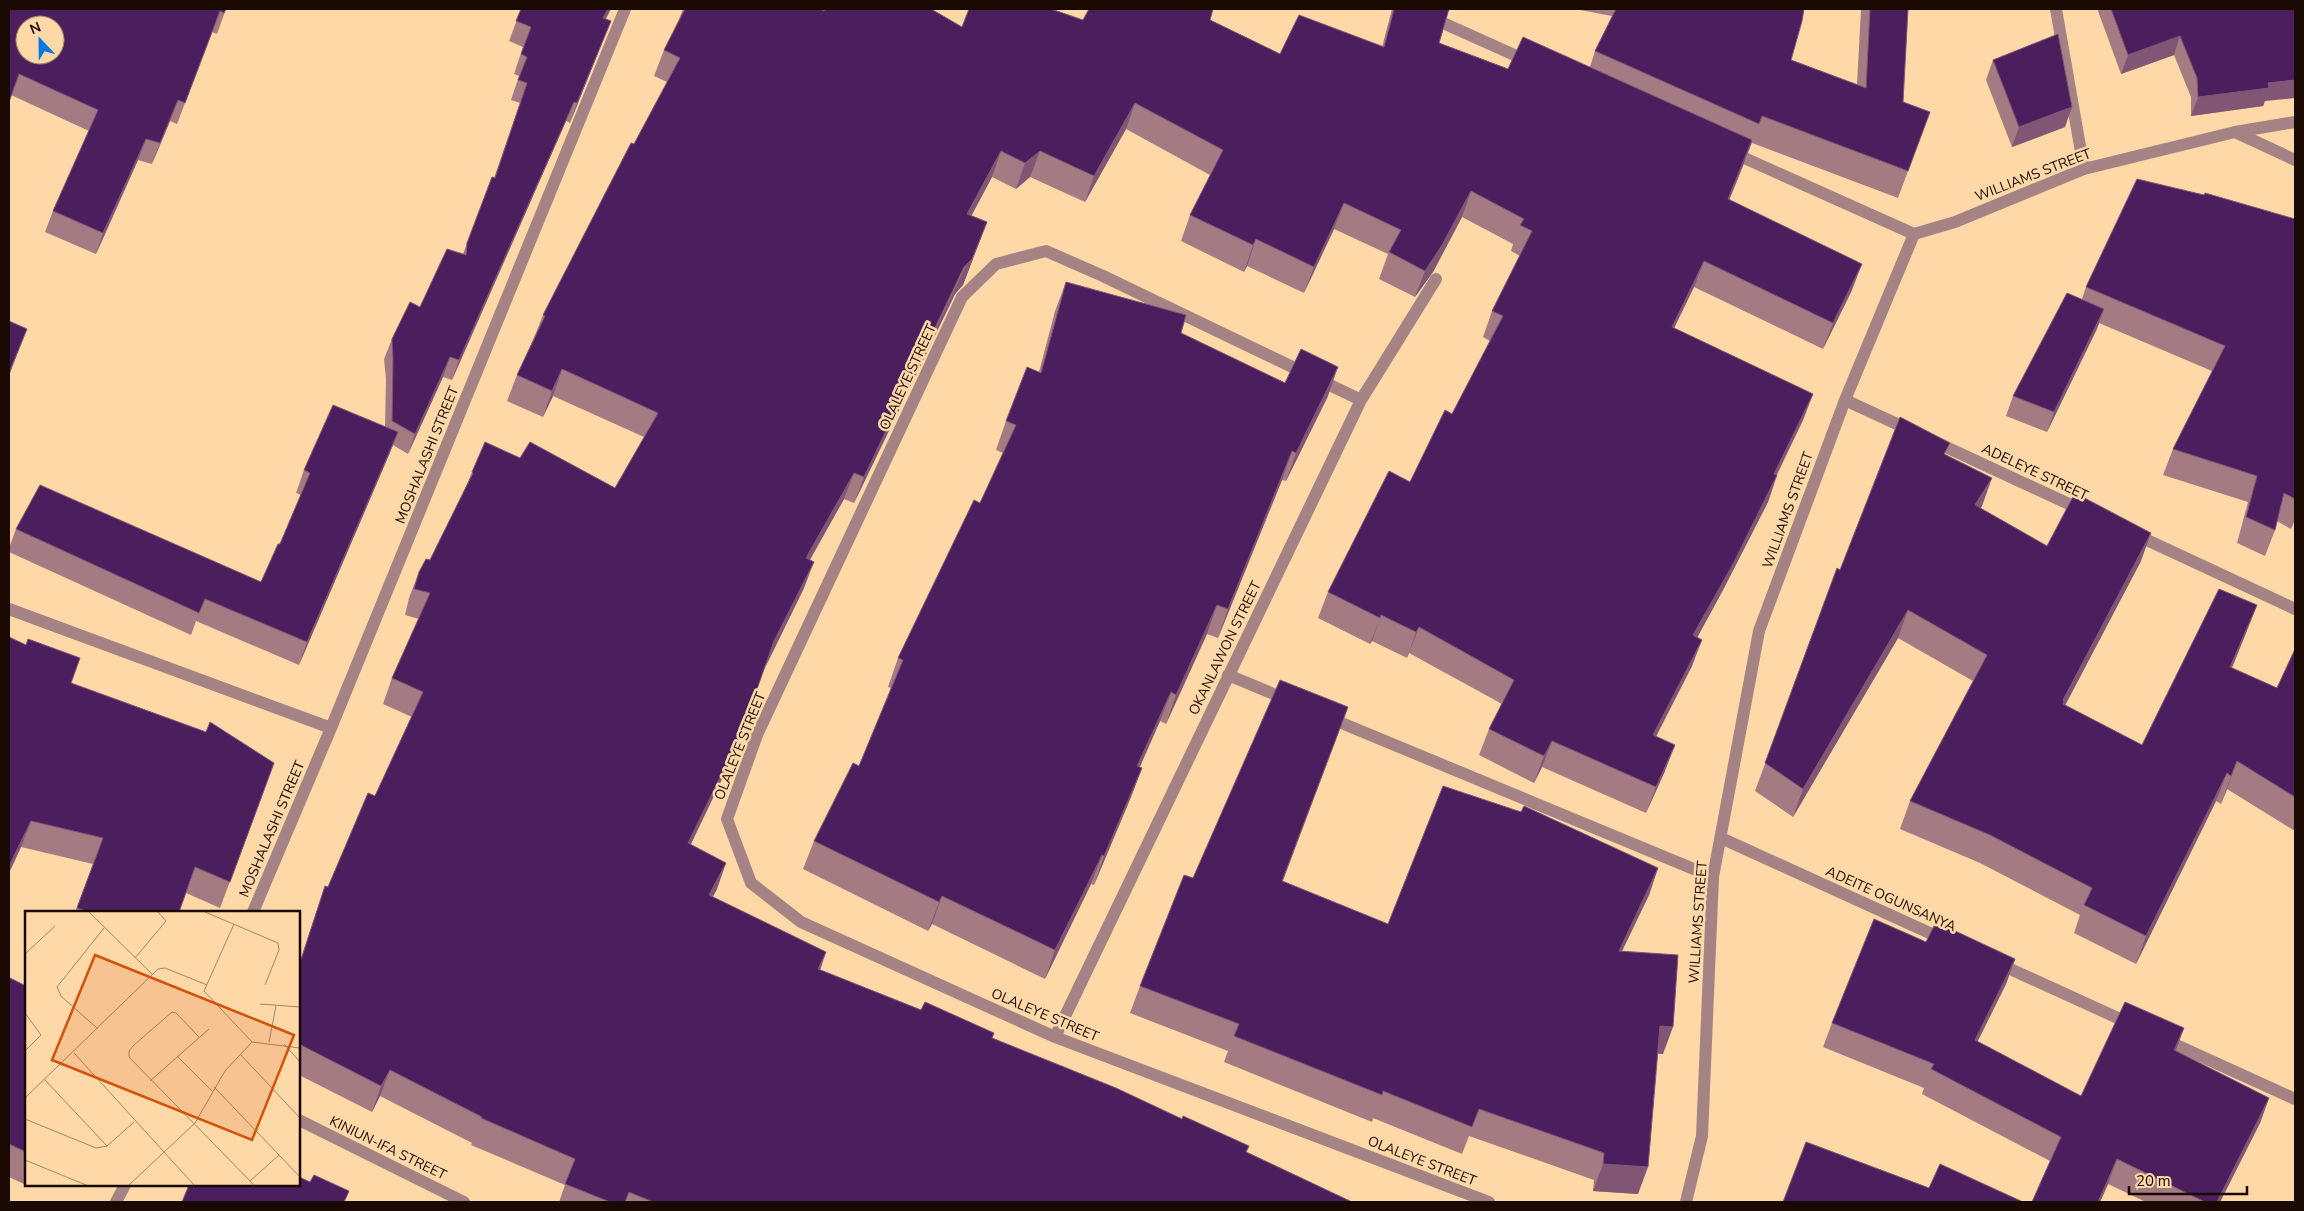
<svg xmlns="http://www.w3.org/2000/svg" width="2304" height="1211" font-family="'Nunito Sans',sans-serif">
<style>
.lines{fill:none;stroke-linecap:round;stroke-linejoin:round}
.minor{stroke:#a58284;stroke-width:12}
.wall{fill:#a47b82}
.shaded-wall{fill:#815674}
.building{fill:#4b1e5e;stroke:#815674;fill-rule:evenodd}
.labels{text-anchor:middle;dominant-baseline:central;stroke-width:5;stroke-linejoin:round;paint-order:stroke}
.street-label{font-size:14px;fill:#190900;stroke:#fed8a7}
.inset-road{fill:none;stroke:#a28564;stroke-width:1}
.view{fill:#d3510b;fill-opacity:0.15;stroke:#d3510b;stroke-width:2.5}
.inset-edge{fill:none;stroke:#190900;stroke-width:2.5}
</style>
<rect width="100%" height="100%" fill="#fed8a7"/>
<g class="lines">
<path class="minor" d="M 1412,9 L 1530,62
M 2056,9 L 2084,169
M 2235,132 L 2295,160
M 1731,152 L 1914,234
M 1361,400 L 1103,276 L 1046,251 L 996,264 L 962,297 L 757,735 L 727,819 L 751,883 L 801,922 L 1055,1037 L 1489,1202
M 1845,400 L 1912,431
M 1933,441 L 2084,511
M 2134,534 L 2295,609
M 9,609 L 331,728
M 1228,675 L 1288,700
M 1327,717 L 1713,877
M 1721,838 L 1945,940
M 253,912 L 331,728 L 625,9
M 1997,963 L 2131,1024
M 1055,1037 L 1361,400 L 1436,279
M 2163,1039 L 2295,1099
M 299,1120 L 464,1202
M 116,1202 L 125,1185
M 1686,1202 L 1702,1136 L 1713,877 L 1759,631 L 1845,400 L 1914,234 L 1955,222 L 2084,169 L 2235,132 L 2295,122"/>
</g>
<path class="wall" d="M 9,9 L 226,9 L 217,34 L 212,32 L 177,124 L 170,121 L 152,164 L 138,160 L 96,254 L 45,232 L 53,211 L 89,131 L 11,95 Z
M 521,9 L 606,19 L 611,21 L 603,40 L 570,123 L 566,121 L 452,380 L 443,377 L 408,454 L 393,445 L 299,665 L 196,621 L 191,635 L 9,552 L 9,548 L 16,529 L 261,582 L 280,544 L 301,495 L 296,493 L 304,470 L 385,427 L 386,379 L 384,359 L 392,339 L 420,307 L 463,254 L 492,177 L 494,178 L 520,103 L 511,100 L 519,76 L 514,74 L 523,47 L 509,41 Z
M 683,9 L 821,9 L 824,11 L 962,27 L 1083,20 L 1210,20 L 1280,54 L 1382,47 L 1392,9 L 1449,9 L 1439,43 L 1508,69 L 1590,67 L 1595,51 L 1612,16 L 1575,9 L 1804,9 L 1791,60 L 1857,85 L 1861,9 L 1908,9 L 1903,102 L 1930,112 L 1898,198 L 1752,143 L 1729,200 L 1852,290 L 1823,349 L 1694,287 L 1674,328 L 1813,394 L 1803,420 L 1777,475 L 1768,502 L 1723,590 L 1697,637 L 1692,666 L 1656,737 L 1665,771 L 1646,813 L 1542,767 L 1534,783 L 1479,755 L 1489,729 L 1502,704 L 1409,653 L 1407,658 L 1372,641 L 1370,644 L 1318,618 L 1328,592 L 1410,482 L 1452,414 L 1490,341 L 1483,337 L 1492,311 L 1520,256 L 1511,251 L 1513,244 L 1462,217 L 1433,272 L 1415,297 L 1379,279 L 1388,254 L 1334,229 L 1304,293 L 1247,266 L 1244,272 L 1181,241 L 1190,215 L 1210,175 L 1126,129 L 1085,202 L 1030,177 L 1016,189 L 992,177 L 971,216 L 987,222 L 963,285 L 955,294 L 854,503 L 844,499 L 810,560 L 804,588 L 765,667 L 731,760 L 691,844 L 717,889 L 712,897 L 826,952 L 820,970 L 992,1038 L 1247,1152 L 1352,1202 L 559,1202 L 565,1185 L 471,1145 L 472,1143 L 380,1096 L 372,1112 L 299,1075 L 299,964 L 325,886 L 328,887 L 375,796 L 412,717 L 383,704 L 392,678 L 419,619 L 405,615 L 409,598 L 419,572 L 430,560 L 465,489 L 472,472 L 520,458 L 615,488 L 644,437 L 553,396 L 543,417 L 507,401 L 517,375 L 533,340 L 543,315 L 667,82 L 654,76 L 664,50 L 679,19 Z
M 2099,9 L 2295,9 L 2263,106 L 2191,116 L 2191,97 L 2174,55 L 2121,74 L 2098,11 Z
M 1993,60 L 2065,127 L 2012,147 L 1986,80 Z
M 2295,219 L 2295,520 L 2291,529 L 2277,521 L 2275,530 L 2265,556 L 2237,543 L 2248,502 L 2163,475 L 2173,449 L 2212,371 L 2099,323 L 2047,432 L 2006,416 L 2013,396 L 2082,299 L 2086,287 Z
M 1066,282 L 1181,333 L 1285,383 L 1328,396 L 1286,481 L 1282,480 L 1218,638 L 1207,634 L 1166,724 L 1160,721 L 1140,767 L 1142,768 L 1131,797 L 1094,885 L 1091,884 L 1045,979 L 932,924 L 928,931 L 803,869 L 814,841 L 859,766 L 891,688 L 888,687 L 898,658 L 980,503 L 1003,453 L 996,450 L 1006,421 L 1039,372 L 1055,311 Z
M 1946,454 L 1982,506 L 1980,508 L 2047,546 L 2141,561 L 2065,705 L 2142,745 L 2257,605 L 2246,633 L 2232,668 L 2277,688 L 2295,649 L 2295,831 L 2227,789 L 2221,804 L 2216,801 L 2136,964 L 2074,933 L 2080,915 L 1980,863 L 1900,829 L 1910,801 L 1973,681 L 1898,638 L 1793,817 L 1755,791 L 1837,568 L 1840,570 Z
M 9,637 L 71,683 L 274,763 L 220,908 L 186,893 L 179,912 L 75,912 L 93,864 L 21,847 L 9,873 Z
M 1338,734 L 1283,881 L 1388,924 L 1658,868 L 1649,895 L 1622,951 L 1663,1054 L 1657,1053 L 1638,1194 L 1593,1191 L 1594,1180 L 1469,1136 L 1462,1154 L 1373,1118 L 1372,1122 L 1224,1062 L 1228,1051 L 1130,1013 L 1140,986 L 1193,878 Z
M 1926,942 L 2015,959 L 2006,984 L 1977,1042 L 2081,1096 L 2176,1051 L 2269,1098 L 2260,1123 L 2220,1202 L 2146,1202 L 2108,1184 L 2100,1202 L 2032,1202 L 2050,1161 L 1922,1094 L 1924,1088 L 1823,1047 L 1832,1023 Z
M 9,982 L 26,986 L 26,1185 L 9,1177 Z"/>
<path class="shaded-wall" d="M 608,9 L 611,9 L 596,38 L 603,18 Z
M 611,21 L 603,40 L 570,123 L 577,103 Z
M 2180,36 L 2174,55 L 2121,74 L 2128,55 Z
M 2295,80 L 2295,98 L 2265,101 L 2263,106 L 2191,116 L 2198,97 L 2268,83 Z
M 178,100 L 170,121 L 152,164 L 160,143 Z
M 574,102 L 566,121 L 452,380 L 459,360 Z
M 1135,103 L 1126,129 L 1085,202 L 1094,176 Z
M 2072,107 L 2065,127 L 2012,147 L 2019,127 Z
M 146,139 L 138,160 L 96,254 L 103,233 Z
M 1752,140 L 1743,166 L 1719,225 L 1728,199 Z
M 1001,151 L 992,177 L 958,241 L 967,214 Z
M 1040,151 L 1030,177 L 1016,189 L 1025,163 Z
M 1471,191 L 1462,217 L 1433,272 L 1415,297 L 1425,271 Z
M 1344,203 L 1334,229 L 1304,293 L 1314,267 Z
M 987,222 L 963,285 L 955,294 L 854,503 L 864,477 Z
M 1256,239 L 1247,266 L 1244,272 L 1253,245 Z
M 1704,261 L 1694,287 L 1662,353 L 1672,327 Z
M 1862,264 L 1852,290 L 1823,349 L 1833,323 Z
M 2104,309 L 2097,329 L 2047,432 L 2054,412 Z
M 27,329 L 16,357 L 9,376 L 9,373 Z
M 450,357 L 443,377 L 408,454 L 415,434 Z
M 1338,367 L 1328,396 L 1286,481 L 1296,453 Z
M 562,369 L 553,396 L 543,417 L 552,391 Z
M 1813,394 L 1803,420 L 1764,500 L 1774,474 Z
M 398,432 L 389,455 L 299,665 L 307,642 Z
M 1292,451 L 1282,480 L 1218,638 L 1228,609 Z
M 854,473 L 844,499 L 796,584 L 806,558 Z
M 1777,475 L 1768,502 L 1723,590 L 1684,662 L 1693,635 Z
M 1992,478 L 1982,506 L 1965,533 L 1975,505 Z
M 2151,533 L 2141,561 L 2059,717 L 2063,700 Z
M 814,562 L 804,588 L 765,668 L 774,641 Z
M 1217,605 L 1207,634 L 1166,724 L 1176,695 Z
M 2257,605 L 2246,633 L 2220,696 L 2230,667 Z
M 1908,610 L 1898,638 L 1793,817 L 1803,789 Z
M 1381,615 L 1372,641 L 1370,644 L 1380,618 Z
M 1419,627 L 1409,653 L 1407,658 L 1416,632 Z
M 1702,640 L 1692,666 L 1643,761 L 1653,735 Z
M 1171,692 L 1160,721 L 1127,795 L 1137,766 Z
M 741,734 L 731,760 L 679,869 L 688,843 Z
M 1552,741 L 1542,767 L 1534,783 L 1544,756 Z
M 1675,745 L 1665,771 L 1646,813 L 1656,787 Z
M 2237,761 L 2227,789 L 2221,804 L 2231,776 Z
M 1142,768 L 1131,797 L 1094,885 L 1104,856 Z
M 2227,773 L 2216,801 L 2136,964 L 2146,936 Z
M 31,821 L 21,847 L 9,873 L 9,866 Z
M 1102,855 L 1091,884 L 1045,979 L 1055,950 Z
M 726,863 L 717,889 L 700,921 L 709,895 Z
M 1658,868 L 1649,895 L 1609,978 L 1619,951 Z
M 942,896 L 932,924 L 928,931 L 939,902 Z
M 826,952 L 817,979 L 818,969 Z
M 2015,959 L 2006,984 L 1966,1065 L 1975,1040 Z
M 1660,1026 L 1673,1027 L 1663,1054 L 1650,1053 Z
M 2184,1028 L 2175,1053 L 2174,1050 Z
M 390,1070 L 380,1096 L 372,1112 L 381,1086 Z
M 2269,1098 L 2260,1123 L 2220,1202 L 2217,1202 Z
M 2117,1159 L 2108,1184 L 2100,1202 L 2098,1202 Z
M 1603,1164 L 1648,1167 L 1638,1194 L 1593,1191 Z"/>
<path class="building" d="M 9,9 L 226,9 L 224,13 L 220,11 L 185,103 L 178,100 L 160,143 L 146,139 L 103,233 L 53,211 L 98,110 L 19,74 L 9,102 ZM 25,25 L 55,25 L 55,55 L 25,55 Z
M 521,9 L 608,9 L 603,18 L 611,21 L 577,103 L 574,102 L 459,360 L 450,357 L 415,434 L 392,421 L 393,360 L 392,339 L 410,302 L 420,307 L 447,249 L 466,255 L 467,243 L 492,177 L 495,178 L 527,83 L 518,80 L 527,57 L 521,54 L 531,27 L 516,21 Z
M 685,9 L 821,9 L 824,11 L 826,9 L 931,9 L 962,27 L 969,9 L 1051,9 L 1083,20 L 1089,9 L 1213,9 L 1210,20 L 1280,54 L 1299,15 L 1384,47 L 1394,9 L 1449,9 L 1439,43 L 1508,69 L 1523,37 L 1752,140 L 1728,199 L 1862,264 L 1833,323 L 1704,261 L 1672,327 L 1813,394 L 1774,474 L 1777,475 L 1733,564 L 1693,635 L 1702,640 L 1653,735 L 1675,745 L 1656,787 L 1552,741 L 1544,756 L 1489,729 L 1514,680 L 1419,627 L 1416,632 L 1381,615 L 1380,618 L 1328,592 L 1389,471 L 1410,482 L 1445,410 L 1452,414 L 1503,316 L 1492,311 L 1532,231 L 1520,225 L 1524,219 L 1471,191 L 1442,245 L 1425,271 L 1389,252 L 1401,230 L 1344,203 L 1314,267 L 1256,239 L 1253,245 L 1190,215 L 1223,150 L 1135,103 L 1094,176 L 1040,151 L 1025,163 L 1001,151 L 967,214 L 987,222 L 972,259 L 964,267 L 864,477 L 854,473 L 806,558 L 814,562 L 774,641 L 741,734 L 688,843 L 726,863 L 709,895 L 826,952 L 818,969 L 921,1010 L 925,1002 L 994,1033 L 992,1038 L 1116,1088 L 1182,1119 L 1183,1116 L 1249,1146 L 1246,1152 L 1352,1202 L 653,1202 L 629,1192 L 625,1202 L 610,1202 L 565,1184 L 575,1159 L 481,1118 L 482,1117 L 390,1070 L 381,1086 L 299,1044 L 299,966 L 325,886 L 328,887 L 368,793 L 375,796 L 423,692 L 392,678 L 430,593 L 414,589 L 419,572 L 426,559 L 430,560 L 473,473 L 472,472 L 485,442 L 520,458 L 530,442 L 615,488 L 658,413 L 562,369 L 552,391 L 517,375 L 545,316 L 543,315 L 631,143 L 634,144 L 680,58 L 664,50 Z
M 1616,9 L 1804,9 L 1802,21 L 1791,60 L 1866,88 L 1870,9 L 1908,9 L 1903,102 L 1930,112 L 1908,171 L 1762,116 L 1759,124 L 1595,51 Z
M 2111,9 L 2295,9 L 2295,80 L 2268,83 L 2269,88 L 2198,97 L 2197,78 L 2180,36 L 2128,55 Z
M 2058,34 L 2072,107 L 2019,127 L 1993,60 Z
M 2137,179 L 2204,195 L 2205,193 L 2295,219 L 2295,499 L 2284,493 L 2275,530 L 2246,517 L 2257,476 L 2173,449 L 2225,346 L 2086,287 Z
M 1066,282 L 1186,315 L 1181,333 L 1285,383 L 1301,349 L 1338,367 L 1296,453 L 1292,451 L 1228,609 L 1217,605 L 1176,695 L 1171,692 L 1137,766 L 1142,768 L 1104,856 L 1102,855 L 1055,950 L 942,896 L 939,902 L 814,841 L 853,763 L 859,766 L 903,660 L 898,658 L 974,500 L 980,503 L 1016,425 L 1006,421 L 1027,367 L 1041,373 Z
M 2067,293 L 2104,309 L 2054,412 L 2013,396 Z
M 9,321 L 27,329 L 9,373 Z
M 333,405 L 398,432 L 307,642 L 205,599 L 199,613 L 16,529 L 40,485 L 261,582 L 278,544 L 280,544 L 310,473 L 304,470 Z
M 1900,417 L 1950,443 L 1944,454 L 1992,478 L 1975,505 L 2047,546 L 2075,493 L 2151,533 L 2063,700 L 2064,701 L 2063,704 L 2142,745 L 2219,589 L 2257,605 L 2230,667 L 2277,688 L 2295,649 L 2295,797 L 2237,761 L 2231,776 L 2227,773 L 2146,936 L 2084,905 L 2092,888 L 1990,835 L 1910,801 L 1987,655 L 1908,610 L 1803,789 L 1765,763 L 1837,568 L 1840,570 Z
M 9,637 L 26,645 L 28,639 L 80,658 L 71,683 L 206,732 L 210,722 L 274,763 L 230,882 L 195,867 L 179,912 L 89,912 L 77,908 L 103,838 L 31,821 L 9,866 Z
M 1280,680 L 1348,707 L 1282,881 L 1388,924 L 1443,786 L 1521,812 L 1524,806 L 1658,868 L 1619,951 L 1678,955 L 1673,1027 L 1660,1026 L 1648,1167 L 1603,1164 L 1604,1153 L 1479,1109 L 1472,1127 L 1383,1091 L 1382,1095 L 1234,1036 L 1239,1024 L 1140,986 L 1184,875 L 1193,878 Z
M 1874,919 L 1926,942 L 1936,922 L 2015,959 L 1975,1040 L 2081,1096 L 2125,1002 L 2184,1028 L 2174,1050 L 2269,1098 L 2217,1202 L 2205,1202 L 2117,1159 L 2098,1202 L 2032,1202 L 2061,1137 L 1931,1069 L 1934,1064 L 1832,1023 Z
M 10,978 L 26,986 L 26,1152 L 9,1144 L 9,982 Z
M 1806,1142 L 1929,1188 L 1940,1164 L 2023,1202 L 1783,1202 Z
M 314,1175 L 349,1191 L 344,1202 L 182,1202 L 189,1185 L 299,1185 L 299,1177 L 310,1182 Z"/>
<g class="labels">
<g class="street-label">
<text transform="translate(2033 175) rotate(-21)">WILLIAMS STREET</text>
<text transform="translate(908 377) rotate(-65)">OLALEYE STREET</text>
<text transform="translate(427 455) rotate(-68)">MOSHALASHI STREET</text>
<text transform="translate(2035 472) rotate(25)">ADELEYE STREET</text>
<text transform="translate(1788 510) rotate(-70)">WILLIAMS STREET</text>
<text transform="translate(1225 648) rotate(-64)">OKANLAWON STREET</text>
<text transform="translate(740 746) rotate(-68)">OLALEYE STREET</text>
<text transform="translate(272 829) rotate(-67)">MOSHALASHI STREET</text>
<text transform="translate(1891 899) rotate(24)">ADEITE OGUNSANYA</text>
<text transform="translate(1698 922) rotate(-86)">WILLIAMS STREET</text>
<text transform="translate(1045 1015) rotate(23)">OLALEYE STREET</text>
<text transform="translate(388 1148) rotate(26)">KINIUN-IFA STREET</text>
<text transform="translate(1422 1161) rotate(21)">OLALEYE STREET</text>
</g>
</g>
<g transform="translate(25 911)">
<rect width="275" height="275" fill="#fed8a7"/>
<path class="inset-road" d="M 64,1 L 127,63M 180,1 L 253,32 L 254,39 L 240,74M 209,13 L 179,80 L 227,131M 0,43 L 30,15M 110,47 L 141,10 L 133,1M 235,93 L 275,96M 0,102 L 16,124 L 0,140M 73,118 L 36,85 L 32,76 L 79,17M 174,126 L 151,102 L 147,101 L 109,134 L 104,140 L 104,146 L 229,274M 244,131 L 251,95M 259,133 L 275,151M 49,142 L 169,274M 215,143 L 275,207M 152,145 L 187,180M 19,168 L 82,235M 125,170 L 184,118M 189,176 L 275,266M 0,187 L 133,58 L 140,57 L 182,74M 0,208 L 71,237 L 82,235 L 109,211M 0,249 L 61,274M 225,270 L 254,244M 104,274 L 170,212 L 200,160 L 227,131 L 275,137"/>
<path class="view" d="M 70,44 L 269,124 L 227,229 L 27,149 Z"/>
<rect width="275" height="275" class="inset-edge"/>
</g>
<rect width="2304" height="1211" fill="none" stroke="#190900" stroke-width="20"/>
<g transform="translate(40 40) rotate(338)"><circle r="24" fill="#fed8a7" stroke="#a28564"/>
<path d="M0-4L9 19L0 12L-9 19Z" fill="#0678df"/>
<text y="-8" font-size="14" font-weight="bold" text-anchor="middle" fill="#190900">N</text>
</g>
<path d="M2129 1186v8h118v-8" fill="none" stroke="#190900" stroke-width="2.5"/>
<text x="2136" y="1186" font-size="15" fill="#190900" stroke="#fed8a7" stroke-width="4" paint-order="stroke">20 m</text>
</svg>
